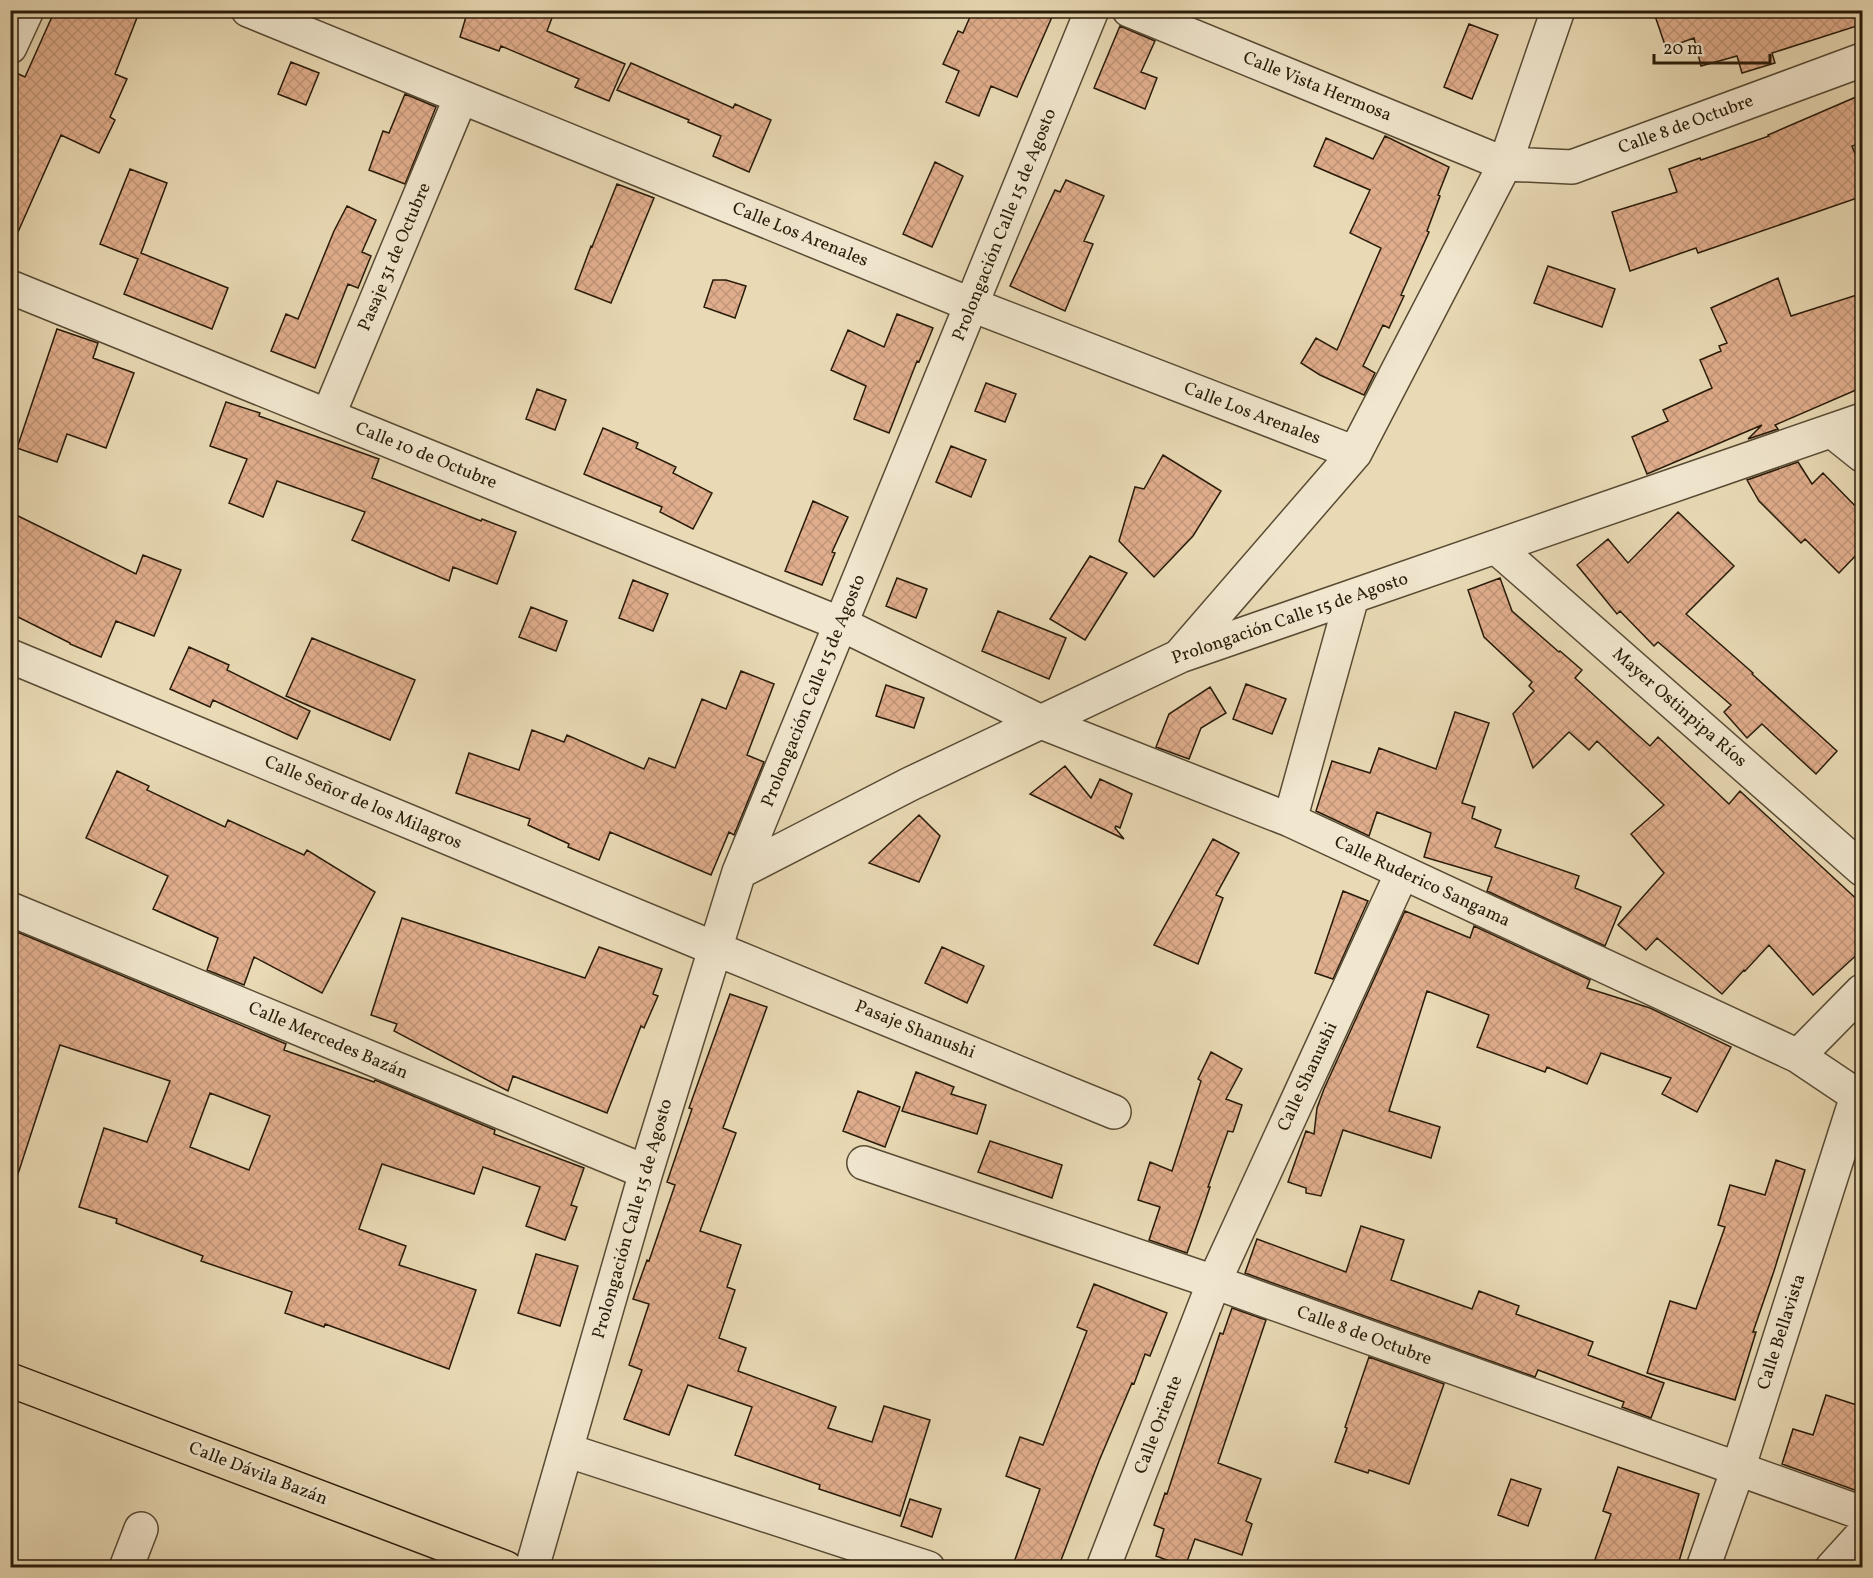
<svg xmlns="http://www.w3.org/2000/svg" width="1873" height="1578" font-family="Vollkorn,serif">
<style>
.building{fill:url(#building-cross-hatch);stroke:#281b09;stroke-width:1.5;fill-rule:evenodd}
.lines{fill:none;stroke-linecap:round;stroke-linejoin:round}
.minor-casing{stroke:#584b34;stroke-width:36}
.primary-casing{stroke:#281b09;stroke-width:36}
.minor{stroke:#f1e7cf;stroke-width:33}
.primary{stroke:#e9dab5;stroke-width:33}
.labels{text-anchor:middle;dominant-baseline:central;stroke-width:6;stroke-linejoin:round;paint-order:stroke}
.street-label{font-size:18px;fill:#281b09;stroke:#f1e7cf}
</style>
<defs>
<pattern id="building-cross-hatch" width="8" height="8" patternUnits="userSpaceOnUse" patternTransform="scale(1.5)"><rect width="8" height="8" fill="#e1ae8d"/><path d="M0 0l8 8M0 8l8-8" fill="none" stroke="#c19578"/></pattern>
</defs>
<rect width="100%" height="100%" fill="#e9dab5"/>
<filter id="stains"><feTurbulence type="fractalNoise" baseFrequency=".00333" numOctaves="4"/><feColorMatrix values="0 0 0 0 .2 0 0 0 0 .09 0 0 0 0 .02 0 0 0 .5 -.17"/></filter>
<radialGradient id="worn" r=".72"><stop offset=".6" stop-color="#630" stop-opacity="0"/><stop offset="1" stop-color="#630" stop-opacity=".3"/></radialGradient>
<path class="building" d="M 55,10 L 140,10 L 115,74 L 127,79 L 110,117 L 115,120 L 99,153 L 61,135 L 10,250 L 10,70 L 25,77 Z
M 468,10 L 555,10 L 547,31 L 625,64 L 609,101 L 575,87 L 579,79 L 501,46 L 499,51 L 460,37 Z
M 973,10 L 1055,10 L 1017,97 L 991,86 L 979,116 L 946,102 L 959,71 L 943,64 L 958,31 L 963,33 Z
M 1653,10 L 1863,10 L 1863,24 L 1772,53 L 1775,63 L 1742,73 L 1737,56 L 1701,66 L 1694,38 L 1666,48 Z
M 1469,24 L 1498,35 L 1472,99 L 1444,87 Z
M 1120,26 L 1155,41 L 1141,72 L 1157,78 L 1145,109 L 1094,88 Z
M 291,62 L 319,73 L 306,105 L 278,94 Z
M 631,63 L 733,108 L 735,104 L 771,120 L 749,172 L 713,156 L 721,136 L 688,122 L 689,120 L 617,90 Z
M 405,94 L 436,107 L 405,184 L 369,170 L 383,131 L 389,133 Z
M 1863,94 L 1863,143 L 1852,146 L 1863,174 L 1863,196 L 1698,253 L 1696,248 L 1630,271 L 1612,212 L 1677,192 L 1669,169 L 1700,158 L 1701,160 L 1769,136 L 1768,135 Z
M 1385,136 L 1449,167 L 1438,195 L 1440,196 L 1427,231 L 1429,232 L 1401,295 L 1404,296 L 1389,328 L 1383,325 L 1363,366 L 1375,373 L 1364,395 L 1320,375 L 1301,363 L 1316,338 L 1337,350 L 1381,248 L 1350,233 L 1370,190 L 1314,166 L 1326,138 L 1373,159 Z
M 935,162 L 963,176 L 932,247 L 903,234 Z
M 130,169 L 167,183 L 141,253 L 228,288 L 212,329 L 124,294 L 138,259 L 100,244 Z
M 1066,180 L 1104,196 L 1084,241 L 1093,244 L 1065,311 L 1010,286 L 1055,190 L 1060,192 Z
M 617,184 L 654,198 L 611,303 L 575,289 L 591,246 L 592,247 Z
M 347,206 L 376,220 L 362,252 L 371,256 L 358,288 L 348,284 L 315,368 L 271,351 L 286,314 L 298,319 L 334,231 Z
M 1548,266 L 1615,289 L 1602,327 L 1534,303 Z
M 1778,278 L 1791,316 L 1863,293 L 1863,387 L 1775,425 L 1778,429 L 1748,439 L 1762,425 L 1647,474 L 1632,437 L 1668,421 L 1663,410 L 1712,388 L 1700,360 L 1721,351 L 1719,346 L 1727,343 L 1711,308 Z
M 713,280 L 726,280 L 746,286 L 735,318 L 704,307 Z
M 897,314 L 933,328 L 919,362 L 917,361 L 889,433 L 854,419 L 866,386 L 831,370 L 848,330 L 884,347 Z
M 57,329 L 98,343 L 93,358 L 134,373 L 106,448 L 67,434 L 57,462 L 17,448 Z
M 986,383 L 1016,394 L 1005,422 L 975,411 Z
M 537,389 L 566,400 L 555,430 L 526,419 Z
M 226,402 L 260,413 L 259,416 L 379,459 L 372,478 L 481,521 L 482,519 L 516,532 L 497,584 L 453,567 L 449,581 L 352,540 L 365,512 L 277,481 L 263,517 L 229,503 L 247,459 L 210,446 Z
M 603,428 L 638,443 L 636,448 L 676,467 L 673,473 L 712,493 L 693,529 L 660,512 L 662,507 L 584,474 Z
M 951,446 L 986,460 L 971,497 L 936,482 Z
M 1163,455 L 1221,491 L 1193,536 L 1154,577 L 1119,541 L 1135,487 L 1144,489 Z
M 1798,462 L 1812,484 L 1823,473 L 1863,514 L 1863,548 L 1839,573 L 1805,539 L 1801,543 L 1759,501 L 1747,480 Z
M 813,501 L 848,517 L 832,552 L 835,553 L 822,585 L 785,571 Z
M 10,512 L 136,574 L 143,555 L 181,570 L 154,636 L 116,621 L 101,657 L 70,644 L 70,643 L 10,613 Z
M 1678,512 L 1734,566 L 1686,614 L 1753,673 L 1752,674 L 1837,751 L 1816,774 L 1762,724 L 1747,738 L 1724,712 L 1731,705 L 1658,642 L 1654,646 L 1620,611 L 1617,614 L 1577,565 L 1608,539 L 1628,563 Z
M 1090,556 L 1127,573 L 1085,640 L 1050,619 Z
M 897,578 L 927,589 L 916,618 L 886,606 Z
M 1500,578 L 1512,611 L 1559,652 L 1560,651 L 1582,670 L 1575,678 L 1650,746 L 1658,737 L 1729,804 L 1740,791 L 1863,905 L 1863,949 L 1813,995 L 1769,945 L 1745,971 L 1744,970 L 1722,994 L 1657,938 L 1646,950 L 1618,925 L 1664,873 L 1631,834 L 1664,805 L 1597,741 L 1589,750 L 1569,732 L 1533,768 L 1513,714 L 1534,691 L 1529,686 L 1532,682 L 1484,637 L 1468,590 Z
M 633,580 L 668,594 L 653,631 L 619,618 Z
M 531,607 L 567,621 L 556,651 L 519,637 Z
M 998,611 L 1066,638 L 1049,679 L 982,651 Z
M 312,638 L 415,680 L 390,740 L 286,696 Z
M 189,647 L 229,665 L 227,670 L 310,711 L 297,739 L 213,700 L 210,707 L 170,689 Z
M 741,671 L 774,684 L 747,755 L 764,762 L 734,835 L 729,832 L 711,875 L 610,832 L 599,860 L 568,847 L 569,844 L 528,825 L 530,819 L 456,793 L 469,753 L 519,770 L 532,730 L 564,742 L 567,735 L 644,769 L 649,758 L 675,768 L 702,699 L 726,709 Z
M 1246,684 L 1286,699 L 1272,734 L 1233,719 Z
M 886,685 L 924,698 L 914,728 L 876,716 Z
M 1210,687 L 1226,713 L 1201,728 L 1189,759 L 1156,747 L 1169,714 Z
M 1455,712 L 1489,723 L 1462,803 L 1475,807 L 1472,818 L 1501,830 L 1495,847 L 1579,876 L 1575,888 L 1621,907 L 1605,946 L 1487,891 L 1492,877 L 1424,857 L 1431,833 L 1377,812 L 1369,836 L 1316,811 L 1332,761 L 1370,773 L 1379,748 L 1436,769 Z
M 1065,766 L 1091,798 L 1100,779 L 1132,794 L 1120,828 L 1116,826 L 1115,828 L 1124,839 L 1030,794 Z
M 117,771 L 149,786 L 147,790 L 225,827 L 228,820 L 304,855 L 307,850 L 375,892 L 322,993 L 254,957 L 244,985 L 207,970 L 218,938 L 153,909 L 168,876 L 86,838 Z
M 919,815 L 940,836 L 919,882 L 869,863 Z
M 1213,839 L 1239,853 L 1216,895 L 1223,898 L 1198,964 L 1154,945 Z
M 1343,891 L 1368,901 L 1333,979 L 1315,973 Z
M 1405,911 L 1470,938 L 1474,926 L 1590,980 L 1587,988 L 1650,1008 L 1731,1047 L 1697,1112 L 1662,1094 L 1671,1078 L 1601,1053 L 1587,1084 L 1547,1067 L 1545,1072 L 1477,1047 L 1489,1015 L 1427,991 L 1389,1111 L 1440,1127 L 1431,1158 L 1343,1130 L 1321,1196 L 1306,1193 L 1306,1188 L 1288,1182 L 1306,1131 L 1314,1134 L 1317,1108 L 1324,1089 Z
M 402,918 L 585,978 L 599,947 L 662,969 L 653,994 L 658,996 L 644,1028 L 641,1026 L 607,1113 L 513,1076 L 508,1091 L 394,1031 L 397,1024 L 371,1015 Z
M 10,929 L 286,1044 L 284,1050 L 374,1082 L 375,1080 L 495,1130 L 494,1134 L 584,1168 L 571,1205 L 577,1207 L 565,1240 L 526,1226 L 540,1187 L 483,1167 L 474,1194 L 382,1164 L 359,1229 L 406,1246 L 399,1265 L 476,1290 L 449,1369 L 325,1324 L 324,1327 L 285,1313 L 292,1292 L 201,1261 L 203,1256 L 116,1223 L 117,1219 L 79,1207 L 104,1128 L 147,1142 L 170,1081 L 60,1045 L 17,1177 L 10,1176 ZM 210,1093 L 270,1116 L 249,1170 L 190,1147 Z
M 942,947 L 984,966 L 967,1003 L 925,983 Z
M 730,994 L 767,1007 L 723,1128 L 736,1133 L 700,1231 L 741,1245 L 727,1287 L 735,1290 L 719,1338 L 746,1348 L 738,1371 L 836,1407 L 828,1428 L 872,1442 L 884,1406 L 930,1420 L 900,1516 L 819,1489 L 820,1485 L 735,1455 L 752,1407 L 688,1385 L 669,1435 L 624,1419 L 642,1370 L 629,1365 L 649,1304 L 633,1299 L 647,1260 L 649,1261 L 675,1185 L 667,1182 L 692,1109 L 689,1108 Z
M 1211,1052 L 1242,1069 L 1226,1099 L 1242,1105 L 1233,1132 L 1228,1131 L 1208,1187 L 1210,1187 L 1202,1211 L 1187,1253 L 1149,1240 L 1160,1207 L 1138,1200 L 1150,1162 L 1172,1171 L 1201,1081 L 1198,1079 Z
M 916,1072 L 954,1087 L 951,1094 L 986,1105 L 977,1134 L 902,1111 Z
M 858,1091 L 900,1107 L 885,1147 L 843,1131 Z
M 990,1141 L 1062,1165 L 1052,1198 L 978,1172 Z
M 1776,1160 L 1805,1170 L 1774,1271 L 1753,1332 L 1756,1332 L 1735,1400 L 1647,1373 L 1670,1301 L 1696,1309 L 1725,1227 L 1718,1225 L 1730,1185 L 1765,1195 Z
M 1361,1226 L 1404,1240 L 1391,1280 L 1472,1309 L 1479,1291 L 1519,1306 L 1516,1314 L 1593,1342 L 1588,1355 L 1664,1383 L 1651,1418 L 1622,1407 L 1624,1402 L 1538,1370 L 1535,1377 L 1245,1273 L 1257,1239 L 1346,1272 Z
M 536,1254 L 578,1266 L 560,1326 L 518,1313 Z
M 1094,1284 L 1167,1313 L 1150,1356 L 1145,1354 L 1134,1384 L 1132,1383 L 1099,1461 L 1058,1568 L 1012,1568 L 1040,1489 L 1006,1476 L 1020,1437 L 1043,1445 L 1087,1331 L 1077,1327 Z
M 1232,1308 L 1266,1320 L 1218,1463 L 1261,1479 L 1246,1521 L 1252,1524 L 1242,1555 L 1195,1539 L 1185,1567 L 1156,1556 L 1164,1529 L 1154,1525 L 1165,1493 L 1167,1494 L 1220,1333 L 1223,1334 Z
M 1369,1357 L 1444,1384 L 1409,1484 L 1369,1470 L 1368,1473 L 1335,1462 L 1347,1428 L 1345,1427 Z
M 1826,1395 L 1863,1407 L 1863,1493 L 1782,1464 L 1793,1429 L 1813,1435 Z
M 1618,1467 L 1699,1494 L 1677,1568 L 1592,1568 L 1611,1514 L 1603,1511 Z
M 1511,1479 L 1541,1489 L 1528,1526 L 1498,1515 Z
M 910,1499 L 941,1509 L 932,1537 L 901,1526 Z"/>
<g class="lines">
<defs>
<path id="minor" d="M 248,10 L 972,305 L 1355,453
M 1129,10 L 1505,164 L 1572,167 L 1862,60
M 10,47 L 27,10
M 10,287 L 841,624 L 1041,722 L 1290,820 L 1798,1056 L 1862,1099
M 328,416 L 461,97
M 1832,431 L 1862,455
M 1496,547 L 1862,869
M 1181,654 L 1355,453 L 1505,164 L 1558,10
M 10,656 L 716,949 L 1114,1112
M 1290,820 L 1352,597
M 739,872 L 910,784 L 1180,656 L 1862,420
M 10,909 L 646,1172
M 1798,1056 L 1862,991
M 864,1163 L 1214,1282 L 1862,1513
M 566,1450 L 928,1568
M 126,1568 L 141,1529
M 532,1568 L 646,1172 L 739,872 L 1092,10
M 1103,1568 L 1214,1282 L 1402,873
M 1703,1568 L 1738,1469 L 1857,1096
M 1832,1568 L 1862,1535"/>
<path id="primary" d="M 10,1380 L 506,1568"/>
</defs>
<use href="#minor" class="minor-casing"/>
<use href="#primary" class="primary-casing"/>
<use href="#minor" class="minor"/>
<use href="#primary" class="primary"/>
</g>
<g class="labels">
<g class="street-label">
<text transform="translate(1317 87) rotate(22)">Calle Vista Hermosa</text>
<text transform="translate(1686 125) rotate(-20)">Calle 8 de Octubre</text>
<text transform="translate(1005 225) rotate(-68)">Prolongación Calle 15 de Agosto</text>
<text transform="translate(800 235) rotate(22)">Calle Los Arenales</text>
<text transform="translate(395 257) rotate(-67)">Pasaje 31 de Octubre</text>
<text transform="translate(1252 414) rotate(21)">Calle Los Arenales</text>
<text transform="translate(426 456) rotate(22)">Calle 10 de Octubre</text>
<text transform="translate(1290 619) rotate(-19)">Prolongación Calle 15 de Agosto</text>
<text transform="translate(814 691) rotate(-68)">Prolongación Calle 15 de Agosto</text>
<text transform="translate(1679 708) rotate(41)">Mayer Ostinpipa Ríos</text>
<text transform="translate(363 803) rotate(23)">Calle Señor de los Milagros</text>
<text transform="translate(1422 882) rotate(25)">Calle Ruderico Sangama</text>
<text transform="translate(915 1030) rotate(22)">Pasaje Shanushi</text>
<text transform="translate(328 1041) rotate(23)">Calle Mercedes Bazán</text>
<text transform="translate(1308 1077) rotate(-65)">Calle Shanushi</text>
<text transform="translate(633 1219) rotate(-74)">Prolongación Calle 15 de Agosto</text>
<text transform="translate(1782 1332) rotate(-72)">Calle Bellavista</text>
<text transform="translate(1364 1336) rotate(20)">Calle 8 de Octubre</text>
<text transform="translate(1159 1425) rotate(-69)">Calle Oriente</text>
<text transform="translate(258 1474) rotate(21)">Calle Dávila Bazán</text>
</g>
</g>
<rect width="1873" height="1578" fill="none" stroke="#e9dab5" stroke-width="36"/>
<rect x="12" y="12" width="1849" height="1554" fill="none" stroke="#281b09" stroke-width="3"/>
<rect x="18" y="18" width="1837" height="1542" fill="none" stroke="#281b09" stroke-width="1.5"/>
<path d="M1654 54v9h116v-9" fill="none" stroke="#281b09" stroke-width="3"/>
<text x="1663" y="54" font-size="18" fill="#281b09" stroke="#f1e7cf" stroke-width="4.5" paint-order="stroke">20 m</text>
<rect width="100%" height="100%" filter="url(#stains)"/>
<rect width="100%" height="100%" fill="url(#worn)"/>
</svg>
